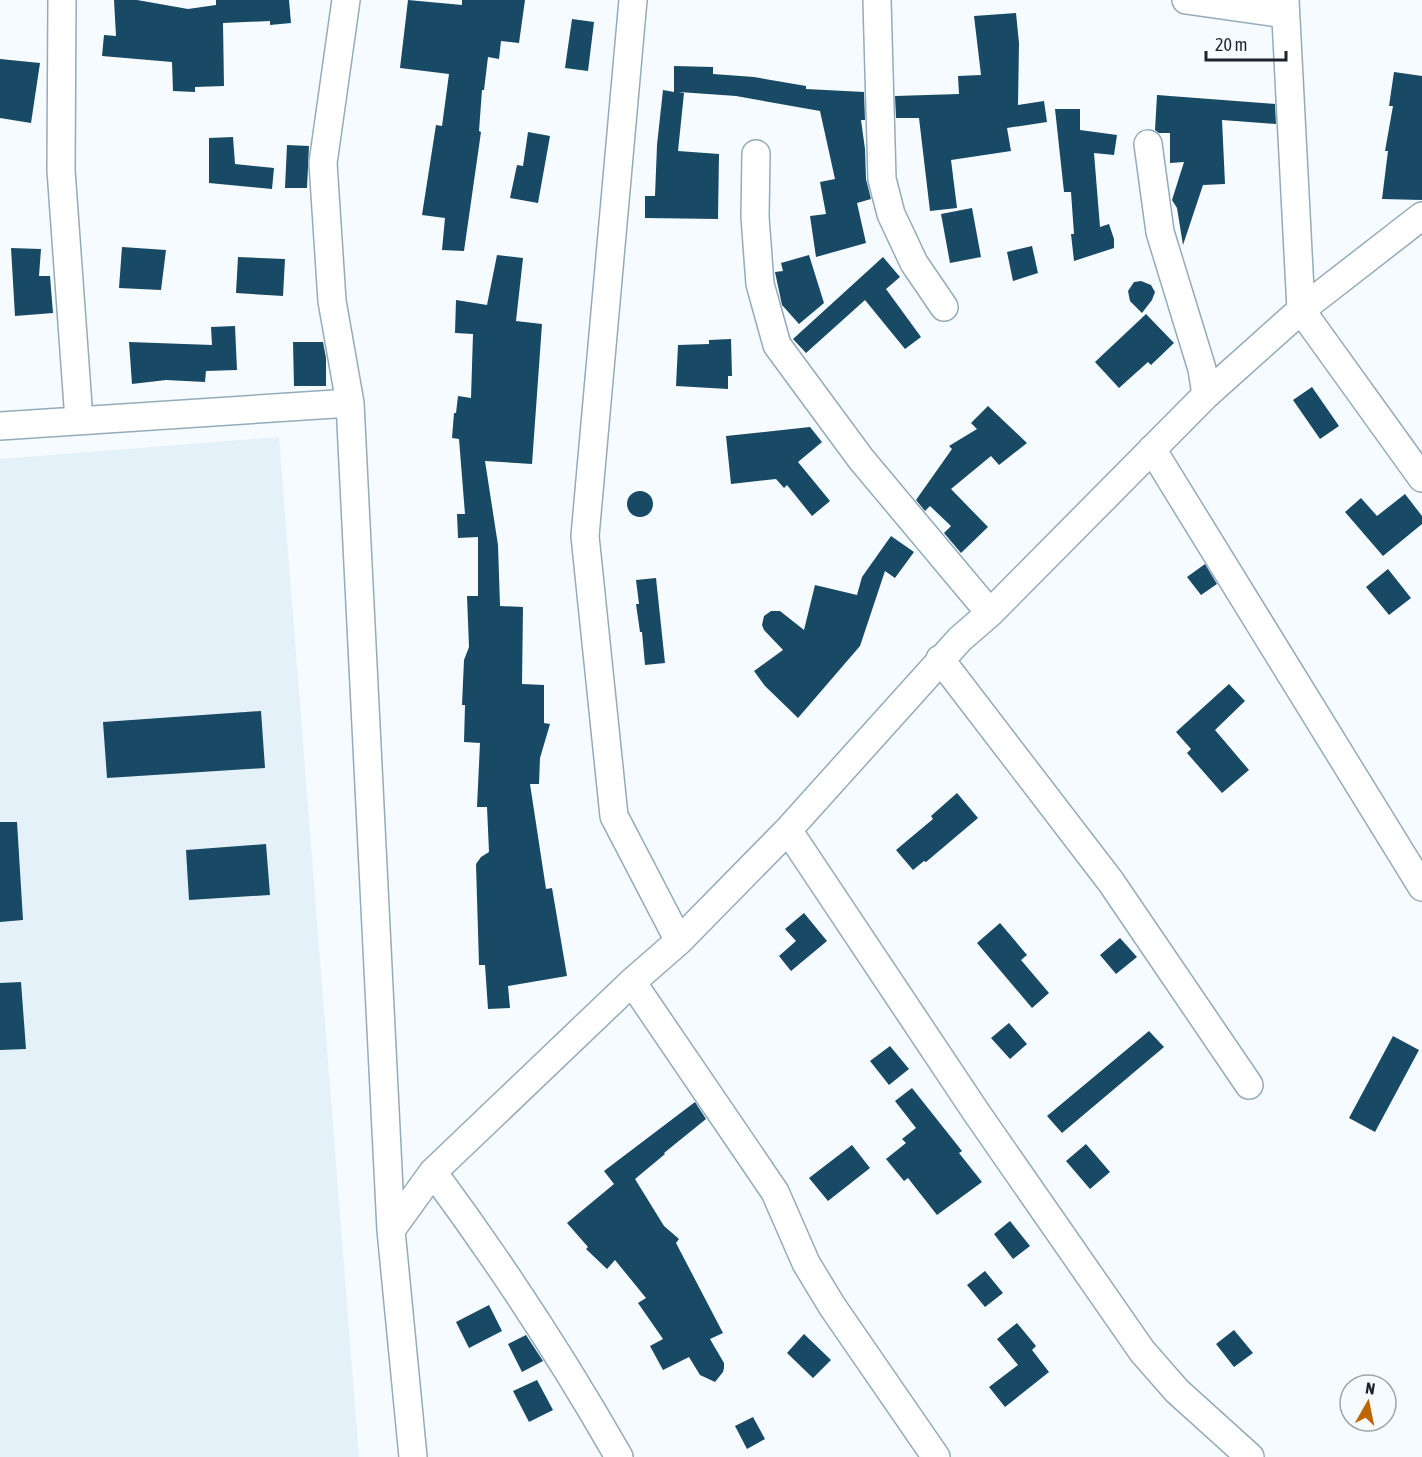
<svg xmlns="http://www.w3.org/2000/svg" width="1422" height="1457" font-family="'Asap Condensed',sans-serif">
<style>
.built{fill:#e4f1f9}
.building{fill:#184a65}
.lines{fill:none;stroke-linecap:round;stroke-linejoin:round}
.street-casing{stroke:#94abba;stroke-width:30}
.street{stroke:#fff;stroke-width:27}
</style>
<rect width="100%" height="100%" fill="#f6fbff"/>
<path class="built" d="M 279,437 L 359,1457 L 0,1457 L 0,459 Z"/>
<path class="building" d="M 114,0 L 137,0 L 188,9 L 216,5 L 216,0 L 289,0 L 291,23 L 270,25 L 270,21 L 223,23 L 224,86 L 195,87 L 195,92 L 173,91 L 172,62 L 102,56 L 104,35 L 116,36 Z
M 408,0 L 462,5 L 462,0 L 525,0 L 519,43 L 501,41 L 499,59 L 488,57 L 484,90 L 482,90 L 479,131 L 481,132 L 464,251 L 442,250 L 445,218 L 422,215 L 436,125 L 442,126 L 449,74 L 400,68 Z
M 1016,13 L 1019,43 L 1018,105 L 1044,101 L 1047,122 L 1007,128 L 1011,151 L 951,160 L 957,208 L 930,211 L 919,118 L 896,118 L 895,96 L 959,94 L 958,76 L 981,75 L 974,16 Z
M 572,19 L 594,22 L 588,71 L 565,68 Z
M 0,59 L 40,63 L 31,123 L 0,118 Z
M 674,66 L 713,67 L 713,74 L 754,77 L 806,86 L 806,89 L 864,92 L 865,120 L 861,120 L 865,149 L 866,179 L 871,199 L 857,203 L 866,243 L 816,257 L 810,216 L 826,214 L 820,182 L 835,179 L 820,111 L 736,96 L 679,92 L 684,93 L 678,151 L 719,154 L 718,219 L 645,218 L 645,196 L 655,196 L 657,145 L 663,90 L 674,92 Z
M 1394,72 L 1422,76 L 1422,200 L 1382,199 L 1388,151 L 1385,151 L 1393,106 L 1389,106 Z
M 1157,95 L 1275,104 L 1276,124 L 1222,120 L 1225,184 L 1203,185 L 1183,245 L 1177,208 L 1172,200 L 1184,162 L 1170,163 L 1170,133 L 1159,133 L 1155,130 Z
M 1055,109 L 1080,109 L 1080,130 L 1117,135 L 1114,155 L 1094,153 L 1100,227 L 1109,224 L 1114,239 L 1114,248 L 1074,261 L 1071,234 L 1074,234 L 1071,192 L 1064,192 Z
M 528,132 L 550,136 L 538,203 L 510,198 L 517,165 L 523,166 Z
M 233,137 L 235,164 L 274,168 L 272,189 L 209,183 L 209,138 Z
M 287,145 L 309,146 L 307,188 L 285,188 Z
M 972,208 L 981,257 L 950,263 L 941,214 Z
M 1032,246 L 1038,273 L 1013,281 L 1007,252 Z
M 122,247 L 166,250 L 161,290 L 119,288 Z
M 11,248 L 41,249 L 39,276 L 50,276 L 53,313 L 15,316 Z
M 497,255 L 523,258 L 516,321 L 542,324 L 532,464 L 485,461 L 498,545 L 500,606 L 523,607 L 522,684 L 544,685 L 544,723 L 550,724 L 540,758 L 539,784 L 530,784 L 546,889 L 552,888 L 567,976 L 508,986 L 510,1008 L 488,1009 L 485,965 L 479,965 L 476,864 L 481,857 L 489,852 L 487,807 L 477,807 L 480,743 L 464,742 L 465,705 L 462,705 L 464,660 L 469,647 L 467,596 L 478,596 L 478,537 L 458,538 L 457,514 L 465,514 L 459,439 L 452,438 L 454,413 L 456,413 L 458,396 L 471,398 L 473,334 L 455,333 L 456,300 L 487,305 Z
M 809,255 L 824,303 L 799,324 L 782,305 L 775,272 L 783,271 L 781,263 Z
M 238,257 L 285,259 L 283,296 L 236,293 Z
M 883,257 L 900,277 L 886,289 L 921,337 L 905,349 L 865,300 L 806,353 L 793,339 Z
M 1141,281 L 1151,285 L 1155,292 L 1152,300 L 1142,313 L 1130,301 L 1128,291 L 1134,282 Z
M 1146,314 L 1174,343 L 1151,365 L 1148,362 L 1119,388 L 1095,362 Z
M 235,326 L 237,370 L 206,371 L 205,382 L 166,380 L 132,384 L 129,342 L 212,345 L 211,327 Z
M 731,339 L 732,376 L 728,376 L 728,389 L 676,386 L 678,345 L 709,344 L 709,340 Z
M 293,342 L 323,342 L 326,358 L 326,386 L 294,386 Z
M 1312,387 L 1339,426 L 1320,439 L 1293,400 Z
M 988,406 L 1027,443 L 999,465 L 991,456 L 951,489 L 988,527 L 961,553 L 944,533 L 951,526 L 930,506 L 925,511 L 916,500 L 952,449 L 949,446 L 977,429 L 971,423 Z
M 810,427 L 822,442 L 798,462 L 830,501 L 812,516 L 787,485 L 784,488 L 776,479 L 731,484 L 726,436 Z
M627 504a13 13 0 1 1 26 0a13 13 0 1 1-26 0Z
M 1405,494 L 1422,516 L 1422,524 L 1383,556 L 1345,512 L 1361,498 L 1377,516 Z
M 891,536 L 914,552 L 895,578 L 885,571 L 860,646 L 798,718 L 765,686 L 754,671 L 783,650 L 764,630 L 762,625 L 764,616 L 771,611 L 780,611 L 804,630 L 815,585 L 857,595 L 862,577 Z
M 1205,564 L 1217,584 L 1201,595 L 1187,577 Z
M 1388,569 L 1411,598 L 1389,615 L 1366,587 Z
M 656,578 L 665,663 L 645,665 L 642,632 L 640,632 L 636,604 L 639,604 L 636,580 Z
M 1229,684 L 1245,701 L 1215,730 L 1249,770 L 1222,793 L 1187,753 L 1191,749 L 1176,732 Z
M 261,711 L 265,768 L 107,778 L 103,722 Z
M 957,793 L 978,818 L 926,862 L 924,861 L 913,870 L 896,850 L 933,819 L 931,816 Z
M 0,822 L 17,822 L 23,920 L 0,922 Z
M 266,844 L 270,895 L 189,900 L 186,850 Z
M 804,913 L 827,941 L 791,971 L 779,956 L 796,941 L 785,929 Z
M 1000,923 L 1027,955 L 1021,960 L 1049,993 L 1032,1008 L 977,943 Z
M 1120,938 L 1137,957 L 1116,974 L 1100,955 Z
M 21,982 L 26,1049 L 0,1050 L 0,983 Z
M 1009,1023 L 1027,1044 L 1010,1059 L 991,1038 Z
M 1149,1031 L 1164,1047 L 1062,1133 L 1047,1116 Z
M 1393,1036 L 1419,1050 L 1375,1132 L 1349,1118 Z
M 890,1046 L 909,1069 L 889,1085 L 870,1061 Z
M 912,1088 L 962,1151 L 959,1153 L 982,1182 L 937,1215 L 908,1178 L 904,1181 L 886,1159 L 906,1143 L 902,1139 L 916,1128 L 895,1101 Z
M 695,1102 L 706,1119 L 664,1153 L 665,1154 L 635,1179 L 664,1226 L 679,1239 L 676,1243 L 723,1333 L 710,1339 L 724,1363 L 724,1368 L 723,1372 L 715,1382 L 700,1375 L 689,1357 L 663,1370 L 650,1346 L 663,1339 L 638,1303 L 646,1298 L 615,1260 L 607,1269 L 586,1249 L 588,1247 L 567,1223 L 614,1184 L 604,1171 Z
M 1086,1144 L 1110,1172 L 1090,1189 L 1066,1161 Z
M 852,1145 L 870,1168 L 828,1201 L 809,1178 Z
M 1010,1221 L 1030,1246 L 1013,1259 L 994,1234 Z
M 985,1271 L 1003,1293 L 985,1307 L 967,1285 Z
M 489,1305 L 502,1331 L 469,1348 L 456,1322 Z
M 1017,1323 L 1036,1346 L 1032,1350 L 1049,1372 L 1005,1407 L 989,1387 L 1018,1365 L 997,1339 Z
M 1234,1330 L 1253,1353 L 1234,1367 L 1216,1344 Z
M 804,1334 L 831,1360 L 813,1378 L 787,1353 Z
M 526,1335 L 543,1361 L 522,1372 L 508,1344 Z
M 537,1380 L 553,1410 L 529,1422 L 513,1391 Z
M 753,1417 L 765,1439 L 747,1449 L 735,1426 Z"/>
<g class="lines">
<defs>
<path id="street" d="M 62,0 L 61,170 L 79,420
M 346,0 L 323,163 L 332,301 L 350,403 L 391,1230 L 413,1457
M 633,0 L 585,536 L 614,816 L 679,941
M 877,0 L 882,179 L 891,214 L 914,263 L 944,307
M 1186,0 L 1285,14
M 1285,0 L 1301,310 L 1422,478
M 1148,144 L 1160,232 L 1202,369 L 1206,395
M 756,154 L 755,217 L 760,284 L 777,345 L 861,459 L 990,613
M 0,426 L 350,403
M 1152,449 L 1422,887
M 940,659 L 1111,882 L 1249,1085
M 788,830 L 976,1112 L 1142,1351 L 1177,1391 L 1250,1457
M 632,982 L 775,1192 L 806,1263 L 832,1306 L 936,1457
M 433,1172 C 501,1264 562,1357 619,1457
M 391,1230 L 433,1172 L 632,982 L 679,941 L 788,830 L 960,639 L 990,613 L 1206,395 L 1301,310 L 1422,216"/>
</defs>
<use href="#street" class="street-casing"/>
<use href="#street" class="street"/>
</g>
<g transform="translate(1368 1403) rotate(9)"><circle r="28" fill="#f6fbff" stroke="#9fa5aa" stroke-width="1.5"/>
<path d="M0-4.5L10 22L0 15L-10 22Z" fill="#be6506"/>
<text y="-9" font-size="16" font-weight="bold" text-anchor="middle" fill="#1c252b">N</text>
</g>
<path d="M1206 51v9h80v-9" fill="none" stroke="#1c252b" stroke-width="3"/>
<text x="1215" y="51" font-size="18" fill="#1c252b" stroke="#f6fbff" stroke-width="4.5" paint-order="stroke">20 m</text>
</svg>
